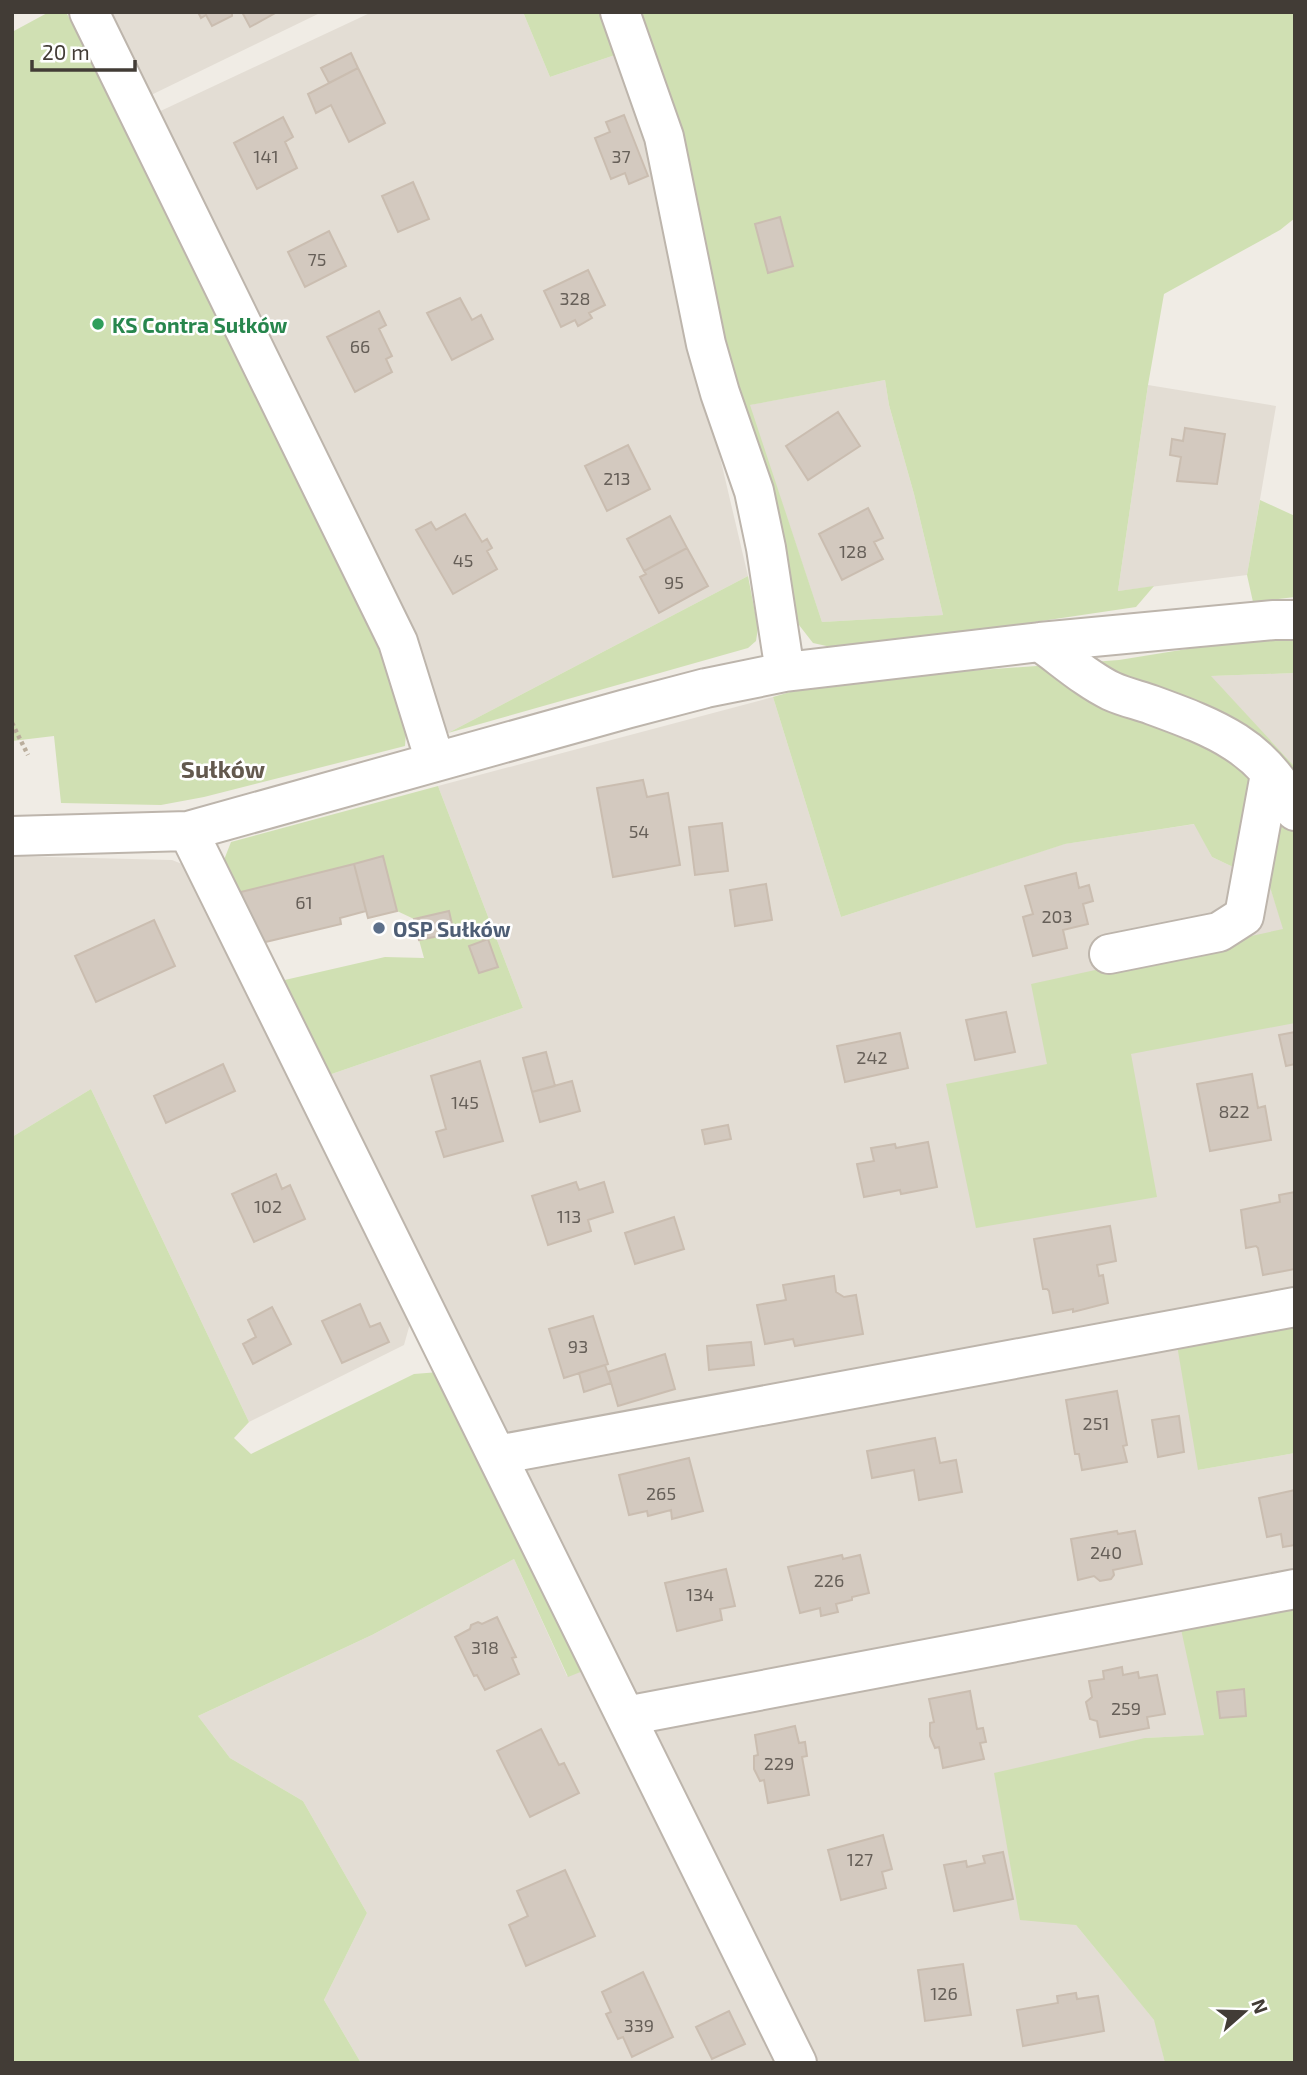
<svg xmlns="http://www.w3.org/2000/svg" width="1307" height="2075" font-family="'Exo 2',sans-serif">
<style>
.residential{fill:#e3ddd4}
.green{fill:#d0e0b3;fill-rule:evenodd}
.building{fill:#d3c9bf;stroke:#cabdb0;stroke-width:2}
.lines{fill:none;stroke-linecap:round;stroke-linejoin:round}
.minor-casing{stroke:#bdb5ac;stroke-width:42}
.path{stroke:#baad9c;stroke-width:4.5;stroke-dasharray:3.5 3.5;stroke-linecap:butt}
.minor{stroke:#fff;stroke-width:38}
.leisure-dot{fill:#2e9e5b;stroke:#fff;stroke-width:2.5}
.service-dot{fill:#5c6f8a;stroke:#fff;stroke-width:2.5}
.labels{text-anchor:middle;dominant-baseline:central;stroke-width:5;stroke-linejoin:round;paint-order:stroke}
.number-label{font-size:18px;fill:#665f58}
.leisure-label{font-size:21px;font-weight:bold;fill:#27864d;stroke:#fff;text-anchor:start}
.service-label{font-size:21px;font-weight:bold;fill:#4e5e75;stroke:#fff;text-anchor:start}
.quarter-label{font-size:24px;font-weight:bold;fill:#63594e;stroke:#fff}
</style>
<rect width="100%" height="100%" fill="#f0ece5"/>
<path class="residential" d="M 108,12 L 322,12 L 149,96 Z
M 372,12 L 523,12 L 550,77 L 618,54 L 655,181 L 748,576 L 448,733 L 412,636 L 152,115 Z
M 885,380 L 889,405 L 914,494 L 943,615 L 822,622 L 749,405 Z
M 1148,385 L 1276,406 L 1247,575 L 1118,591 Z
M 1295,673 L 1295,767 L 1210,676 Z
M 773,697 L 841,917 L 1064,844 L 1195,824 L 1212,857 L 1269,884 L 1295,963 L 1295,1323 L 1198,1470 L 1295,1453 L 1295,1600 L 1205,1735 L 1145,1738 L 1076,1925 L 1155,2021 L 1165,2063 L 810,2063 L 323,1077 L 523,1008 L 438,786 Z
M 12,856 L 172,860 L 192,868 L 411,1320 L 404,1345 L 249,1422 L 91,1089 L 12,1137 Z
M 514,1559 L 567,1676 L 588,1669 L 787,2063 L 361,2063 L 324,2000 L 367,1913 L 303,1801 L 230,1758 L 198,1716 L 372,1635 Z"/>
<path class="green" d="M 49,12 L 66,12 L 341,549 L 408,705 L 405,746 L 204,797 L 161,805 L 61,803 L 54,736 L 12,741 L 12,32 Z
M 523,12 L 606,12 L 618,54 L 550,77 Z
M 632,12 L 1295,12 L 1295,218 L 1280,230 L 1164,294 L 1148,385 L 1118,591 L 1154,586 L 1136,607 L 947,635 L 831,647 L 813,643 L 799,625 L 784,590 ZM 885,380 L 889,405 L 914,494 L 943,615 L 822,622 L 750,405 Z
M 1260,500 L 1295,516 L 1295,597 L 1253,602 L 1247,575 Z
M 748,576 L 758,628 L 756,641 L 748,648 L 448,733 Z
M 1274,635 L 1295,635 L 1295,673 L 1211,676 L 1295,767 L 1295,1023 L 1131,1054 L 1157,1197 L 976,1228 L 946,1084 L 1047,1064 L 1031,984 L 1283,929 L 1269,884 L 1212,857 L 1194,824 L 1065,844 L 841,917 L 773,697 L 828,681 L 1119,660 Z
M 438,786 L 523,1008 L 323,1077 L 276,982 L 385,957 L 424,958 L 419,940 L 453,932 L 449,911 L 414,919 L 397,911 L 382,857 L 242,892 L 257,944 L 220,870 L 231,842 ZM 488,939 L 497,966 L 479,973 L 469,946 Z
M 91,1089 L 249,1422 L 234,1438 L 251,1454 L 414,1374 L 439,1372 L 588,1669 L 568,1677 L 514,1559 L 372,1635 L 198,1716 L 230,1758 L 303,1801 L 367,1913 L 324,2000 L 361,2063 L 12,2063 L 12,1137 Z
M 1295,1323 L 1295,1453 L 1198,1470 L 1177,1345 Z
M 1295,1600 L 1295,2063 L 1165,2063 L 1154,2020 L 1076,1925 L 1020,1920 L 994,1773 L 1145,1738 L 1204,1735 L 1179,1620 Z"/>
<path class="building" d="M 198,12 L 232,12 L 232,16 L 212,26 L 206,15 L 201,18 Z
M 242,12 L 277,12 L 250,27 Z
M 351,53 L 358,68 L 329,83 L 321,68 Z
M 358,68 L 385,123 L 349,142 L 331,105 L 316,113 L 308,94 Z
M 624,115 L 648,176 L 629,184 L 625,173 L 611,179 L 595,138 L 610,132 L 606,122 Z
M 283,117 L 293,137 L 285,142 L 297,168 L 257,189 L 234,143 Z
M 413,182 L 429,219 L 398,232 L 382,196 Z
M 780,217 L 793,266 L 768,273 L 755,224 Z
M 329,231 L 346,266 L 305,287 L 288,252 Z
M 588,270 L 605,305 L 589,313 L 592,318 L 578,326 L 575,320 L 561,327 L 544,291 Z
M 460,298 L 472,320 L 481,315 L 493,339 L 452,360 L 427,313 Z
M 379,311 L 386,325 L 379,329 L 392,356 L 386,359 L 392,372 L 355,392 L 327,337 Z
M 838,412 L 860,446 L 808,480 L 786,446 Z
M 1185,428 L 1225,434 L 1217,484 L 1177,481 L 1181,457 L 1170,455 L 1172,439 L 1183,441 Z
M 628,445 L 650,489 L 607,511 L 585,466 Z
M 868,508 L 883,538 L 874,542 L 883,559 L 842,580 L 819,534 Z
M 465,514 L 482,542 L 487,539 L 492,548 L 487,551 L 497,569 L 453,594 L 416,530 L 431,522 L 436,530 Z
M 670,516 L 687,548 L 644,571 L 627,539 Z
M 687,548 L 708,586 L 659,613 L 640,577 L 646,574 L 644,571 Z
M 643,780 L 647,797 L 668,793 L 680,865 L 613,877 L 597,788 Z
M 722,823 L 728,871 L 695,875 L 689,827 Z
M 383,856 L 397,911 L 368,918 L 354,864 Z
M 354,864 L 366,911 L 340,918 L 341,924 L 257,944 L 241,892 Z
M 1076,873 L 1079,888 L 1089,885 L 1093,901 L 1083,904 L 1088,924 L 1063,930 L 1067,948 L 1033,956 L 1023,917 L 1033,914 L 1025,886 Z
M 766,884 L 772,920 L 735,926 L 730,890 Z
M 449,911 L 454,933 L 419,940 L 414,919 Z
M 154,920 L 175,966 L 96,1002 L 75,956 Z
M 488,939 L 498,967 L 479,973 L 469,946 Z
M 1006,1012 L 1015,1052 L 975,1060 L 966,1020 Z
M 1295,1032 L 1295,1064 L 1286,1066 L 1279,1035 Z
M 900,1033 L 908,1068 L 845,1082 L 837,1046 Z
M 546,1052 L 555,1086 L 532,1092 L 523,1058 Z
M 480,1061 L 503,1141 L 444,1157 L 436,1132 L 446,1129 L 431,1076 Z
M 223,1064 L 235,1091 L 166,1123 L 154,1096 Z
M 1252,1074 L 1258,1108 L 1265,1106 L 1271,1140 L 1210,1151 L 1197,1084 Z
M 572,1081 L 580,1111 L 540,1122 L 532,1092 Z
M 728,1125 L 731,1139 L 705,1144 L 702,1130 Z
M 928,1142 L 937,1187 L 901,1194 L 900,1190 L 864,1197 L 857,1164 L 874,1161 L 871,1148 L 895,1144 L 896,1148 Z
M 276,1174 L 282,1189 L 290,1185 L 305,1219 L 254,1242 L 232,1194 Z
M 576,1182 L 579,1190 L 604,1182 L 613,1212 L 588,1220 L 591,1231 L 548,1245 L 532,1196 Z
M 1295,1192 L 1295,1269 L 1263,1275 L 1258,1248 L 1256,1246 L 1246,1248 L 1241,1210 L 1280,1202 L 1279,1195 Z
M 674,1217 L 684,1249 L 635,1264 L 625,1233 Z
M 1110,1226 L 1116,1261 L 1097,1265 L 1099,1276 L 1103,1275 L 1108,1303 L 1073,1312 L 1073,1309 L 1053,1313 L 1049,1291 L 1047,1289 L 1043,1289 L 1034,1239 Z
M 834,1276 L 836,1292 L 844,1297 L 856,1295 L 863,1334 L 795,1346 L 793,1339 L 765,1344 L 757,1305 L 786,1300 L 783,1285 Z
M 360,1304 L 370,1327 L 380,1323 L 389,1342 L 342,1363 L 322,1321 Z
M 272,1307 L 291,1344 L 253,1364 L 243,1344 L 256,1337 L 248,1320 Z
M 593,1316 L 608,1364 L 564,1378 L 549,1329 Z
M 751,1342 L 754,1365 L 709,1370 L 707,1346 Z
M 665,1354 L 675,1389 L 618,1406 L 608,1372 Z
M 605,1365 L 611,1383 L 584,1392 L 579,1373 Z
M 1117,1391 L 1127,1445 L 1123,1446 L 1127,1462 L 1082,1470 L 1079,1454 L 1075,1454 L 1066,1400 Z
M 1179,1416 L 1184,1452 L 1158,1457 L 1152,1420 Z
M 935,1438 L 940,1463 L 956,1460 L 962,1492 L 919,1500 L 914,1470 L 872,1478 L 867,1451 Z
M 689,1458 L 703,1511 L 672,1519 L 671,1510 L 648,1516 L 647,1511 L 629,1515 L 619,1475 Z
M 1295,1490 L 1295,1545 L 1283,1547 L 1281,1534 L 1267,1537 L 1259,1498 Z
M 1117,1531 L 1118,1534 L 1135,1531 L 1142,1564 L 1113,1570 L 1114,1575 L 1111,1579 L 1100,1581 L 1094,1576 L 1078,1580 L 1071,1539 Z
M 842,1555 L 843,1559 L 860,1555 L 869,1593 L 852,1597 L 852,1600 L 836,1604 L 838,1612 L 821,1616 L 820,1608 L 800,1613 L 788,1567 Z
M 726,1569 L 735,1606 L 720,1609 L 722,1620 L 677,1631 L 665,1583 Z
M 497,1617 L 516,1657 L 512,1658 L 519,1674 L 485,1690 L 477,1675 L 474,1676 L 455,1637 L 470,1629 L 471,1625 L 478,1622 L 482,1624 Z
M 1122,1667 L 1123,1675 L 1138,1672 L 1139,1678 L 1157,1675 L 1165,1714 L 1147,1717 L 1149,1728 L 1100,1737 L 1097,1721 L 1090,1719 L 1086,1702 L 1092,1697 L 1089,1681 L 1104,1679 L 1103,1671 Z
M 1244,1689 L 1246,1716 L 1220,1718 L 1217,1692 Z
M 970,1691 L 977,1729 L 983,1728 L 986,1742 L 980,1743 L 984,1759 L 943,1768 L 939,1747 L 935,1748 L 930,1736 L 930,1723 L 934,1722 L 929,1699 Z
M 795,1726 L 799,1743 L 805,1742 L 807,1756 L 802,1757 L 809,1795 L 768,1803 L 764,1780 L 760,1781 L 754,1769 L 754,1756 L 758,1755 L 755,1735 Z
M 541,1729 L 559,1765 L 564,1763 L 579,1793 L 530,1817 L 497,1751 Z
M 883,1835 L 892,1869 L 882,1872 L 886,1888 L 841,1900 L 828,1850 Z
M 1003,1852 L 1013,1899 L 954,1911 L 944,1865 L 966,1861 L 967,1867 L 985,1863 L 983,1856 Z
M 565,1870 L 595,1936 L 526,1966 L 509,1925 L 528,1916 L 517,1891 Z
M 963,1964 L 971,2015 L 925,2021 L 918,1970 Z
M 643,1972 L 673,2037 L 632,2057 L 623,2037 L 618,2039 L 606,2014 L 611,2012 L 602,1992 Z
M 1076,1993 L 1077,1999 L 1098,1996 L 1104,2031 L 1023,2046 L 1017,2010 L 1058,2003 L 1057,1996 Z
M 729,2011 L 745,2044 L 712,2059 L 696,2027 Z"/>
<g class="lines">
<defs>
<path id="minor" d="M 89,12 L 398,642 L 435,761
M 620,12 L 664,137 L 706,344 L 720,393 L 754,491 L 766,548 L 785,672
M 1040,642 C 1063,658 1086,679 1111,691 C 1124,697 1138,700 1152,705 C 1215,728 1264,746 1295,811
M 188,831 L 797,2063
M 12,836 L 188,831 L 626,709 L 706,688 L 785,672 L 1040,642 L 1274,620 L 1295,620
M 1109,954 L 1219,932 L 1244,916 L 1270,774
M 497,1455 L 1295,1307
M 626,1716 L 1295,1589"/>
</defs>
<use href="#minor" class="minor-casing"/>
<path class="path" d="M 12,723 L 28,755"/>
<use href="#minor" class="minor"/>
</g>
<circle class="leisure-dot" cx="98" cy="324" r="7"/>
<circle class="service-dot" cx="379" cy="928" r="7"/>
<g class="labels">
<g class="number-label">
<text x="266" y="156">141</text>
<text x="621" y="156">37</text>
<text x="317" y="259">75</text>
<text x="575" y="298">328</text>
<text x="360" y="346">66</text>
<text x="617" y="478">213</text>
<text x="853" y="551">128</text>
<text x="463" y="560">45</text>
<text x="674" y="582">95</text>
<text x="639" y="831">54</text>
<text x="304" y="902">61</text>
<text x="1057" y="916">203</text>
<text x="872" y="1057">242</text>
<text x="465" y="1102">145</text>
<text x="1234" y="1111">822</text>
<text x="268" y="1206">102</text>
<text x="569" y="1216">113</text>
<text x="578" y="1346">93</text>
<text x="1096" y="1423">251</text>
<text x="661" y="1493">265</text>
<text x="1106" y="1552">240</text>
<text x="829" y="1580">226</text>
<text x="700" y="1594">134</text>
<text x="485" y="1647">318</text>
<text x="1126" y="1708">259</text>
<text x="779" y="1763">229</text>
<text x="860" y="1859">127</text>
<text x="944" y="1993">126</text>
<text x="639" y="2025">339</text>
</g>
<g class="leisure-label">
<text x="112" y="324">KS Contra Sułków</text>
</g>
<g class="service-label">
<text x="393" y="928">OSP Sułków</text>
</g>
<g class="quarter-label">
<text x="223" y="768">Sułków</text>
</g>
</g>
<rect width="1307" height="2075" fill="none" stroke="#423c36" stroke-width="28"/>
<g transform="translate(1244 2012) rotate(70)" stroke="#ffffff" stroke-width="5" paint-order="stroke">
<path d="M0-5L12 26L0 18L-12 26Z" fill="#423c36"/>
<text y="-10" font-size="19" font-weight="bold" text-anchor="middle" fill="#423c36">N</text>
</g>
<path d="M32 60v10h103v-10" fill="none" stroke="#423c36" stroke-width="3.5"/>
<text x="42" y="60" font-size="21" fill="#423c36" stroke="#ffffff" stroke-width="5" paint-order="stroke">20 m</text>
</svg>
